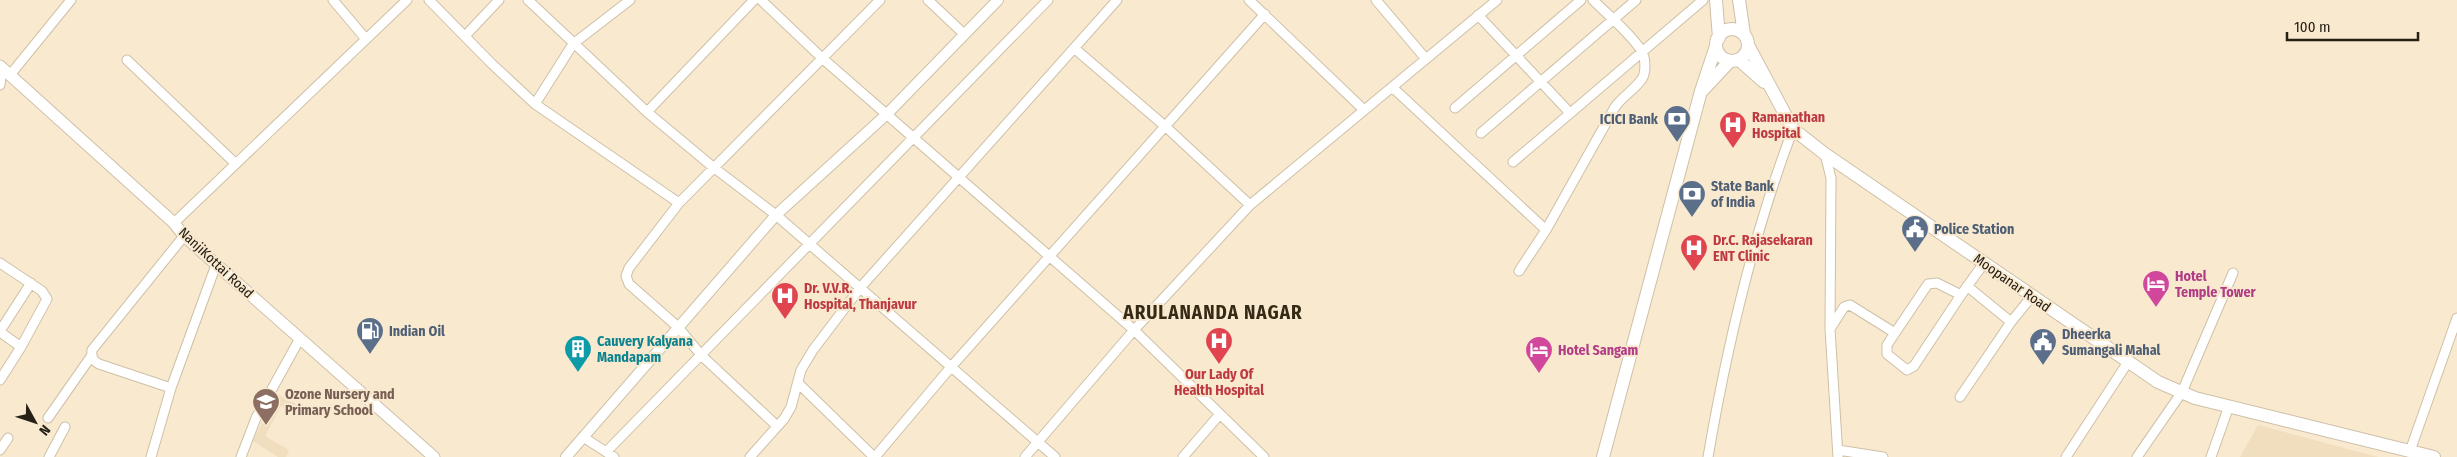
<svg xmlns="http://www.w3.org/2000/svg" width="2457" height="457" font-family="'Fira Sans Condensed',sans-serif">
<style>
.built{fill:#f0debe}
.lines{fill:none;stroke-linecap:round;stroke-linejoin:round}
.minor-casing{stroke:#cec0a7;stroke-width:11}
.tertiary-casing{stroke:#cec0a7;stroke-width:12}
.secondary-casing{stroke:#cec0a7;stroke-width:13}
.primary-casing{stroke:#cec0a7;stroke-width:14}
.minor{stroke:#fff;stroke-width:9}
.tertiary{stroke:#fff;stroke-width:10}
.secondary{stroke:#fff;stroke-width:11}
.primary{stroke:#fff;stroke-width:12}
.labels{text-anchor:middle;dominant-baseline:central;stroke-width:4;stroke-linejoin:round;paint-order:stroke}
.health-label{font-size:14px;font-weight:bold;fill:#be3a42;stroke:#f8e9cf;text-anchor:start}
.service-label{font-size:14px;font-weight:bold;fill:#4e5e75;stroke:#f8e9cf;text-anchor:start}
.street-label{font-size:14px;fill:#262017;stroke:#f8e9cf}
.hotel-label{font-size:14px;font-weight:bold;fill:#b23c85;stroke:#f8e9cf;text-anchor:start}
.culture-label{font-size:14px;font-weight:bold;fill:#0d838f;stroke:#f8e9cf;text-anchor:start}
.education-label{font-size:14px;font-weight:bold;fill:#785e54;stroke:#f8e9cf;text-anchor:start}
.district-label{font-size:19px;font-weight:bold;letter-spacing:1px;fill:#352a15;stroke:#f8e9cf}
</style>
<rect width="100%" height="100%" fill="#f8e9cf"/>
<path class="built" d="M 277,394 L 301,407 L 297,415 L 281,406 L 265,436 L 289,450 L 286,457 L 278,457 L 253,441 Z
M 2258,425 L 2355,451 L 2378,457 L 2240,457 Z"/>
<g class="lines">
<defs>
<path id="minor" d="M 333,0 L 365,38
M 429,0 L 492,64 L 535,104 L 679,203
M 528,0 L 647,112 L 713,167 L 776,215 L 1055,457
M 761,0 L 822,58 L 1134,330 L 1264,457
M 928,0 L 964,34
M 1249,0 L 1363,109
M 1376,0 L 1426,59
M 1478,15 L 1570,113
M 465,36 L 499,0
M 1074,48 L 1166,127 L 1250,205
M 127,60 L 236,164
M 10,75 L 71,0
M 0,85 L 2,68
M 1392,87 L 1546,230
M 535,104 L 573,44 L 630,0
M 1455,108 L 1581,0
M 647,112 L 754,0
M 1481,133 L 1636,0
M 1825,154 L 1831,178 L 1830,329 L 1838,457
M 1513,162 L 1703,0
M 174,223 L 407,0
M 0,263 L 42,291 L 47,299 L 21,347 L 0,380
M 1519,271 L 1546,230 L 1615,107 C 1623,96 1634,90 1642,79 C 1646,73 1646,57 1641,50 C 1629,32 1609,16 1593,0
M 1967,286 L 2011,322
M 1830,329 L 1844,307 L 1850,305 L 1895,333 L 1928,284 L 1937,283 L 1961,295 L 1984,263
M 0,331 L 31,283
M 0,332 L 21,347
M 1895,333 L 1887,345 L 1887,354 L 1907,370 L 1914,366 L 1961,295
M 798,383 L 874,457
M 171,388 L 99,364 C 93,361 91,357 92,350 L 184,236
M 1960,397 L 2011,322 L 2032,296
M 48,418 L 92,355
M 777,426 L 701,355 L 678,327 L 629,284 L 626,276 L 629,268 L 679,203 L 880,0
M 583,437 L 614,457
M 0,450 L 8,438
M 1838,450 L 1883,457
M 607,451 L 1048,0
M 2410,451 L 2457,318
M 49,457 L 65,427
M 151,457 L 171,388 L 216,265
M 241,457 L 256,418 L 299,340
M 750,457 L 784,419 L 791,407 L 801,370 L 813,350 L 860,288 L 1117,0
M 875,457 L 951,367 L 1265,14
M 1025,457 L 1134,330 L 1250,205 L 1497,0
M 1183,457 L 1220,414
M 1708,457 C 1727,346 1753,234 1793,129
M 2066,457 L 2128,362
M 2137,457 L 2182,392 L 2233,273
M 2211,457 L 2229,406"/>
<path id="tertiary" d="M 566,457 L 776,215 L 887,114 L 998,0"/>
<path id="secondary" d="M 0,66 L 174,223 L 184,236 L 434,457"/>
<path id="primary" d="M 1716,0 L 1719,38
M 1739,0 L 1744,34
M1716 45a16 16 0 1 1 32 0a16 16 0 1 1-32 0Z
M 1748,45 L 1793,129 L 1825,154 L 2158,382 L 2195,398 L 2434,457
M 1739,60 L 1764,82
M 1703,90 L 1730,61
M 1603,457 L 1701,91 L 1716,46"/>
</defs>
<use href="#minor" class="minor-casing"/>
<use href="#tertiary" class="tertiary-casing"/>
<use href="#secondary" class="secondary-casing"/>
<use href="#primary" class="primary-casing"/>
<use href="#minor" class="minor"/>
<use href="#tertiary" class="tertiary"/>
<use href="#secondary" class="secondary"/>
<use href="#primary" class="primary"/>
</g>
<defs>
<symbol id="bank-pin" viewBox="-11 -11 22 30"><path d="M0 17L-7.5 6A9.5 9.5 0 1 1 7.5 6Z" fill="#5c6f8a" stroke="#f8e9cf"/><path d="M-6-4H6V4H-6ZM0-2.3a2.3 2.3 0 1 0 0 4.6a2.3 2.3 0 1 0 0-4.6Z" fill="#fff"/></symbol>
<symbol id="hospital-pin" viewBox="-11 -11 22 30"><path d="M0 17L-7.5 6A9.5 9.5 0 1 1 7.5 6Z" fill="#e0444e" stroke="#f8e9cf"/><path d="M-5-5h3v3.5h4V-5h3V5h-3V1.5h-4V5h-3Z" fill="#fff"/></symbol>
<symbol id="civic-pin" viewBox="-11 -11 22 30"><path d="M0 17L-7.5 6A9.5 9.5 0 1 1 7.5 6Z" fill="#5c6f8a" stroke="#f8e9cf"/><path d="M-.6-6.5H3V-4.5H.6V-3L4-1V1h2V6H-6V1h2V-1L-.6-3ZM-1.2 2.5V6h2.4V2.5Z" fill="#fff"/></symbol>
<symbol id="hotel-pin" viewBox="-11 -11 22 30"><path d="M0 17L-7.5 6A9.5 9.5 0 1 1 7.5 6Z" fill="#d1479c" stroke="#f8e9cf"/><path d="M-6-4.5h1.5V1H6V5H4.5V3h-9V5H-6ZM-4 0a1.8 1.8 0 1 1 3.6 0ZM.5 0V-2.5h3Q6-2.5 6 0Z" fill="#fff"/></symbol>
<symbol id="fuel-pin" viewBox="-11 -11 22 30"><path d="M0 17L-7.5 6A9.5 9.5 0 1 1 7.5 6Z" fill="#5c6f8a" stroke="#f8e9cf"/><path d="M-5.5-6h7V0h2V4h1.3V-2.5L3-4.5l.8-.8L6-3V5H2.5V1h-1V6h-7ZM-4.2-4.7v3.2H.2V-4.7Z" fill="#fff"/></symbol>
<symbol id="building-pin" viewBox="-11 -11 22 30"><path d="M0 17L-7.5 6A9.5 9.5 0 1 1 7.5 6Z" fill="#0f9aa8" stroke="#f8e9cf"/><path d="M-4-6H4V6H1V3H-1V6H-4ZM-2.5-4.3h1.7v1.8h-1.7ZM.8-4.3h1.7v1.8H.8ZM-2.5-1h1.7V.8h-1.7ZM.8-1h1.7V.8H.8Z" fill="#fff"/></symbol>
<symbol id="school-pin" viewBox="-11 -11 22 30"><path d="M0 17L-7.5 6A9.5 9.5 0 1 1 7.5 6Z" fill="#8d6e63" stroke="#f8e9cf"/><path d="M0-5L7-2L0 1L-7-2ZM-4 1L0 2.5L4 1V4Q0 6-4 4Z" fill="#fff"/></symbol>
</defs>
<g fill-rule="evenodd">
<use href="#bank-pin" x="1661" y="103" width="32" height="43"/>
<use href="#hospital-pin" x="1717" y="109" width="32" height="43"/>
<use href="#bank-pin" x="1676" y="178" width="32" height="43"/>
<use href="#civic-pin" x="1899" y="213" width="32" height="43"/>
<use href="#hospital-pin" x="1678" y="232" width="32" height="43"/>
<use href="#hotel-pin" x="2140" y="268" width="32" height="43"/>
<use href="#hospital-pin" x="769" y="280" width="32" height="43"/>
<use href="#fuel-pin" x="354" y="315" width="32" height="43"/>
<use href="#hospital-pin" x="1203" y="325" width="32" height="43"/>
<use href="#civic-pin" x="2027" y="326" width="32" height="43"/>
<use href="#building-pin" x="562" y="333" width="32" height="43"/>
<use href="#hotel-pin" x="1523" y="334" width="32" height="43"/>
<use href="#school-pin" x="250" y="386" width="32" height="43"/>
</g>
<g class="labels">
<g class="health-label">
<text x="1752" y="117">Ramanathan<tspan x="1752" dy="16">Hospital</tspan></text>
<text x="1713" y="240">Dr.C. Rajasekaran<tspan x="1713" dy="16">ENT Clinic</tspan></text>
<text x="804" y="288">Dr. V.V.R.<tspan x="804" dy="16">Hospital, Thanjavur</tspan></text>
<text x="1219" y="374" text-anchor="middle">Our Lady Of<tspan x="1219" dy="16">Health Hospital</tspan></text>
</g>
<g class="service-label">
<text x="1658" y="119" text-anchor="end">ICICI Bank</text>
<text x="1711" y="186">State Bank<tspan x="1711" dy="16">of India</tspan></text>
<text x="1934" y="229">Police Station</text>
<text x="389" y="331">Indian Oil</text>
<text x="2062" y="334">Dheerka<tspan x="2062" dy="16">Sumangali Mahal</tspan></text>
</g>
<g class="street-label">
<text transform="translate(216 263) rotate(43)">NanjiKottai Road</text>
<text transform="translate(2012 283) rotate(35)">Moopanar Road</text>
</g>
<g class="hotel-label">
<text x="2175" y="276">Hotel<tspan x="2175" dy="16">Temple Tower</tspan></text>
<text x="1558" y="350">Hotel Sangam</text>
</g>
<g class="culture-label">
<text x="597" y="341">Cauvery Kalyana<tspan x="597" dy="16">Mandapam</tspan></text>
</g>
<g class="education-label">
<text x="285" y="394">Ozone Nursery and<tspan x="285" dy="16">Primary School</tspan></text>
</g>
<g class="district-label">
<text x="1213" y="312">ARULANANDA NAGAR</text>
</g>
</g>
<g transform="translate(35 422) rotate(130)" stroke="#f8e9cf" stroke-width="4" paint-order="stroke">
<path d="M0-4L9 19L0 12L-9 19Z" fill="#262017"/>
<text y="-8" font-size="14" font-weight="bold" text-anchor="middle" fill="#262017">N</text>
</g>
<path d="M2287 32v8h131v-8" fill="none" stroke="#262017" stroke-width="2.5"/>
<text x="2294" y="32" font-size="15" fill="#262017" stroke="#f8e9cf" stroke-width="4" paint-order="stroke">100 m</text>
</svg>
